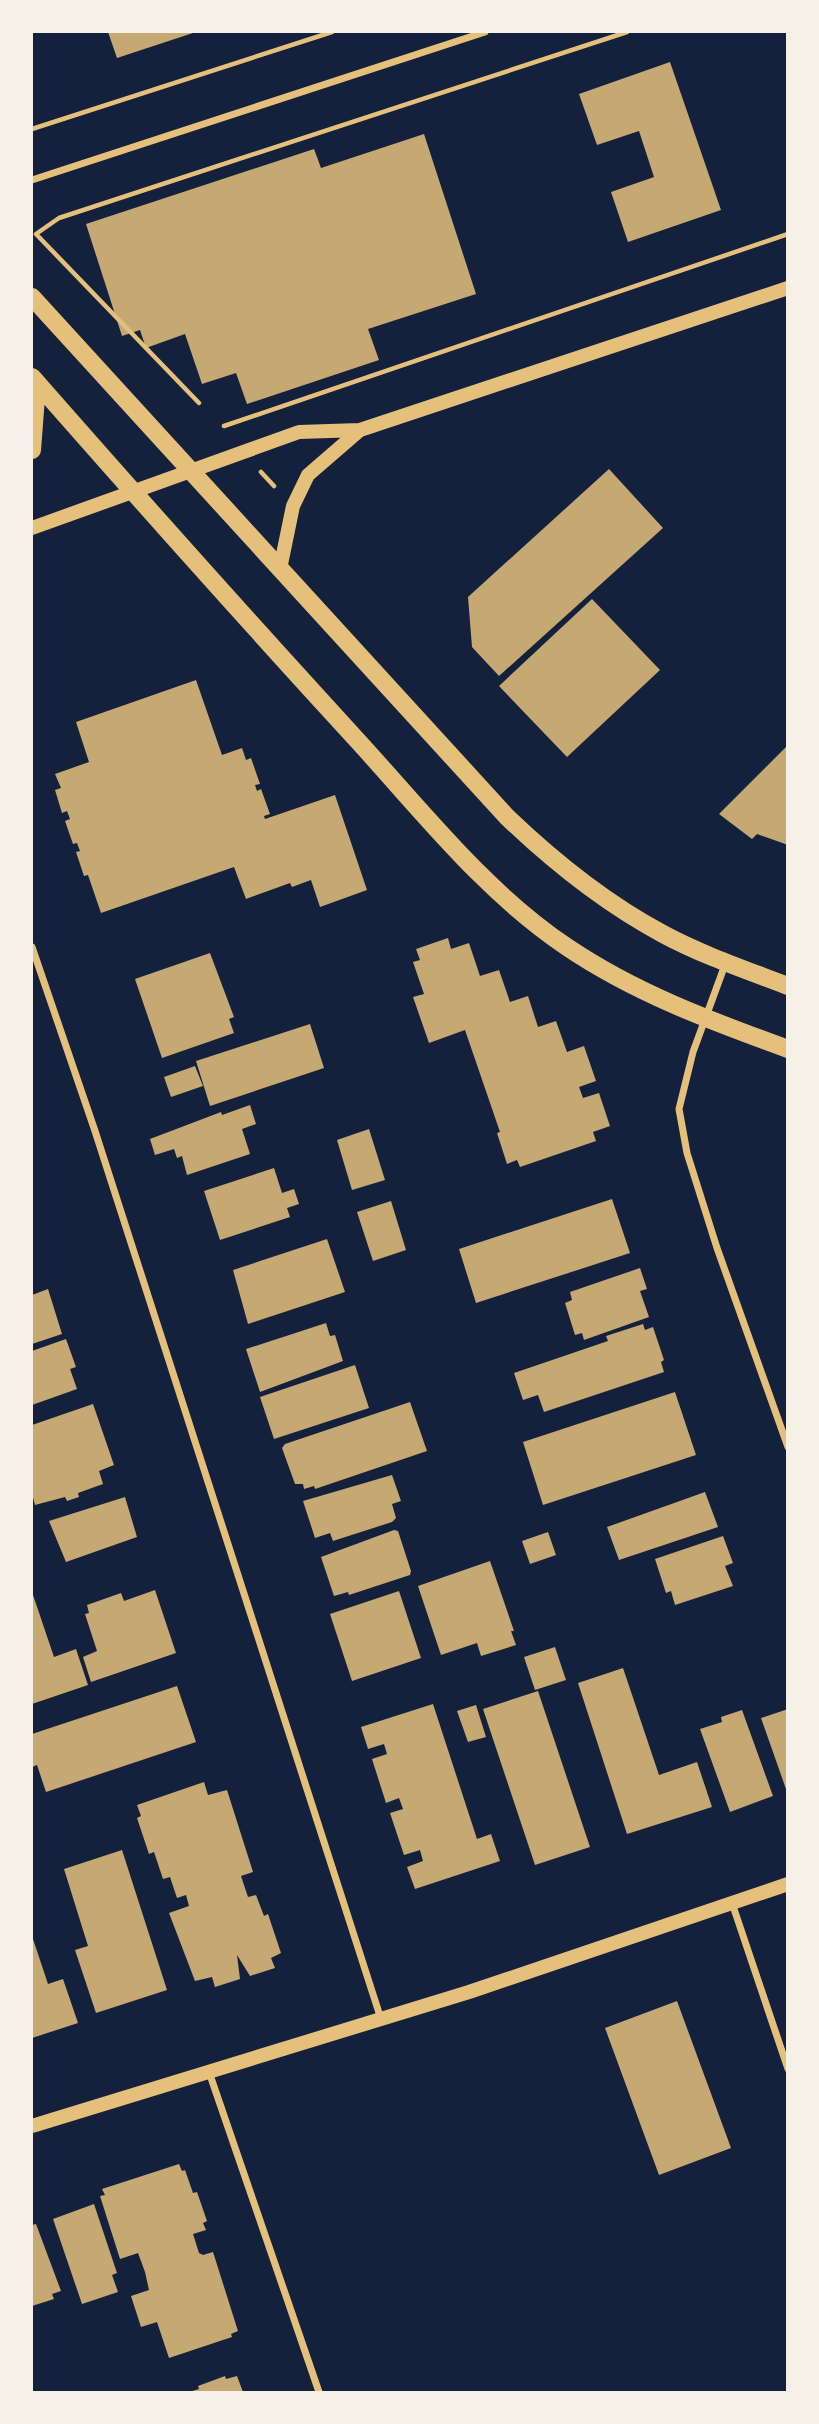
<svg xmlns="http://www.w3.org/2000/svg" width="819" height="2424" font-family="'Source Serif 4',serif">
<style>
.building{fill:#c6a872}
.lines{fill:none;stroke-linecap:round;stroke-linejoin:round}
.path{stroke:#e5c07b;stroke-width:4.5}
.minor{stroke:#e5c07b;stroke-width:7}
.secondary{stroke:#e5c07b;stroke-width:14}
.primary{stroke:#e5c07b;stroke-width:18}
</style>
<rect width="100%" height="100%" fill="#14213d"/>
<path class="building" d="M 108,32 L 196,32 L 117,58 Z
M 670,62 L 721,210 L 628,242 L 611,192 L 654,177 L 639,131 L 597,145 L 579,94 Z
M 424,134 L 476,294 L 368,329 L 379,360 L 247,404 L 236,373 L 202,384 L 185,334 L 146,348 L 140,330 L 122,336 L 86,224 L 314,149 L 321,168 Z
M 609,469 L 663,528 L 499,676 L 472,647 L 468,597 Z
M 592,599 L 660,670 L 567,757 L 499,686 Z
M 196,680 L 222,755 L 242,748 L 246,760 L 251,758 L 260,784 L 255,785 L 257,791 L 261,789 L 270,814 L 264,816 L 265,819 L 335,795 L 367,890 L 320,907 L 311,880 L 292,887 L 290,883 L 246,899 L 234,867 L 101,913 L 88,875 L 84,876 L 76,852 L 80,851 L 77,843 L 73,844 L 65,821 L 70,819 L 67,811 L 62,813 L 55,790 L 61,788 L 55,774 L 89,762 L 76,722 Z
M 788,745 L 788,845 L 757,834 L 752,839 L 719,814 Z
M 448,938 L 451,949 L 469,943 L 480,976 L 499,970 L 510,1002 L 528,996 L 538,1027 L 556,1021 L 567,1052 L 584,1046 L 596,1081 L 579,1087 L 583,1098 L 599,1093 L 610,1126 L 593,1132 L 596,1141 L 520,1167 L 517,1160 L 507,1164 L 497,1133 L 500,1132 L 465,1030 L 429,1043 L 413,997 L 424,994 L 413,962 L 420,960 L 416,949 Z
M 210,953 L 234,1017 L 229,1019 L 234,1033 L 162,1058 L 135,979 Z
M 310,1024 L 324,1068 L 210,1106 L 196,1061 Z
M 195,1066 L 203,1086 L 171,1097 L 164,1077 Z
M 250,1105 L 256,1124 L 242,1129 L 250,1154 L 187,1175 L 182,1156 L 177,1158 L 174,1149 L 155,1155 L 150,1139 L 221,1112 L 222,1115 Z
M 369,1129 L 385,1180 L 352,1190 L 337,1140 Z
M 274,1168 L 282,1193 L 294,1189 L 299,1204 L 287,1208 L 290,1217 L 220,1240 L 204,1191 Z
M 612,1199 L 630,1253 L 476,1303 L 459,1249 Z
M 391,1201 L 406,1250 L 373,1261 L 357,1212 Z
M 327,1239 L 345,1292 L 248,1324 L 233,1270 Z
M 640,1268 L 647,1289 L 640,1291 L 649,1317 L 584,1340 L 582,1333 L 575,1335 L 565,1303 L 572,1300 L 570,1292 Z
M 48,1289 L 62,1334 L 32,1344 L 32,1295 Z
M 326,1323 L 330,1336 L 335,1335 L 343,1361 L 260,1392 L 246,1349 Z
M 643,1324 L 645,1330 L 653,1327 L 664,1360 L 661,1362 L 664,1372 L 544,1412 L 538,1395 L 523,1400 L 514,1373 L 608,1341 L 606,1336 Z
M 66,1339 L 76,1367 L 70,1369 L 77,1389 L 32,1405 L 32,1351 Z
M 355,1365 L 369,1408 L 274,1439 L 260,1397 Z
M 675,1392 L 696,1455 L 543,1505 L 523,1442 Z
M 410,1402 L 427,1451 L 315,1489 L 314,1486 L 304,1489 L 303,1484 L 295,1484 L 282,1448 L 285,1444 Z
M 93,1404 L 114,1465 L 99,1471 L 103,1484 L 78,1493 L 79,1497 L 67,1501 L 65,1497 L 35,1505 L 32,1494 L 32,1425 Z
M 392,1475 L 401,1501 L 392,1504 L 396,1518 L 392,1522 L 333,1541 L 330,1533 L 315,1538 L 303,1501 Z
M 705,1492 L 718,1527 L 619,1560 L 607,1527 Z
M 125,1497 L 137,1537 L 66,1562 L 49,1521 Z
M 394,1530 L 398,1531 L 411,1571 L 410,1575 L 349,1595 L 348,1592 L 334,1596 L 321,1557 Z
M 548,1532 L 556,1555 L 530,1564 L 522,1541 Z
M 723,1536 L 733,1563 L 725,1566 L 733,1586 L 675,1605 L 671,1591 L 666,1593 L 655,1559 Z
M 490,1561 L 514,1631 L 511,1631 L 516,1645 L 481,1656 L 477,1643 L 441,1655 L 418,1586 Z
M 155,1590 L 176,1653 L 91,1682 L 83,1657 L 97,1651 L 85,1614 L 89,1613 L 87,1605 L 121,1593 L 124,1601 Z
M 399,1591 L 421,1658 L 352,1681 L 330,1614 Z
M 32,1592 L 54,1657 L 76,1649 L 88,1685 L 32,1704 Z
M 555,1647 L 566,1680 L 535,1690 L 524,1657 Z
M 623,1668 L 659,1775 L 697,1762 L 712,1807 L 627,1834 L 578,1683 Z
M 177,1686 L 196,1742 L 46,1792 L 37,1765 L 32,1767 L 32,1734 Z
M 538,1691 L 590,1847 L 535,1865 L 483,1709 Z
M 433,1704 L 477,1839 L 491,1834 L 500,1861 L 415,1889 L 407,1867 L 423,1861 L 420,1850 L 404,1855 L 390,1813 L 403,1809 L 399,1798 L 386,1803 L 372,1759 L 387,1754 L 384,1744 L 368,1749 L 361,1727 Z
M 476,1705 L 486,1737 L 468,1742 L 457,1711 Z
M 788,1709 L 788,1792 L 787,1792 L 761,1718 Z
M 742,1710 L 773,1796 L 730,1812 L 700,1729 L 722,1722 L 721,1717 Z
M 204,1782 L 208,1795 L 227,1790 L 253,1872 L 241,1876 L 248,1897 L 256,1895 L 264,1916 L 268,1914 L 281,1953 L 271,1958 L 275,1968 L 250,1976 L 237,1955 L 240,1979 L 215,1987 L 212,1977 L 195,1981 L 169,1913 L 189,1906 L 186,1895 L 177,1898 L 170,1877 L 163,1879 L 154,1852 L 149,1854 L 137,1818 L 141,1816 L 137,1805 Z
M 122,1850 L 167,1990 L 96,2013 L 75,1950 L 88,1946 L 64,1869 Z
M 32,1936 L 48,1984 L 63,1979 L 78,2023 L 32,2038 Z
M 677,2001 L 731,2148 L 659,2175 L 605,2028 Z
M 179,2164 L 182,2171 L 185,2170 L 193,2193 L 197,2192 L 207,2221 L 203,2223 L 206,2230 L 193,2234 L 199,2253 L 203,2255 L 213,2252 L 238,2331 L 231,2334 L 232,2337 L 169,2358 L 157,2322 L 141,2327 L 131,2296 L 149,2290 L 145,2272 L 138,2253 L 120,2259 L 100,2196 L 105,2195 L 102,2189 Z
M 94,2204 L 117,2273 L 112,2275 L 118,2292 L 82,2304 L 53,2219 Z
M 36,2224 L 61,2291 L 52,2294 L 54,2299 L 32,2306 L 32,2225 Z
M 225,2376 L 226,2379 L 237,2376 L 243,2392 L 189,2392 L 199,2389 L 198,2386 Z"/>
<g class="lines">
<path class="path" d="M 32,129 L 332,32
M 199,403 L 36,234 L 59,218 L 627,32
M 224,426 L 788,234
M 261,472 L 274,486"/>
<path class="minor" d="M 32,180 L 485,32
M 32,947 L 95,1131 L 381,2019
M 726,962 L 693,1052 L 679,1109 L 687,1153 L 717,1248 L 788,1447
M 732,1903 L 788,2069
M 209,2072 L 319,2392"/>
<path class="secondary" d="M 32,528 L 299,432 L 360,430 L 788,288
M 280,569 L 293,506 L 308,475 L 360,430
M 32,2126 L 469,1992 L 788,1884"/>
<path class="primary" d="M 32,297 L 507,817 C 554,862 605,903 663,934 C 702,955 746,970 788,986
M 32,377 C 139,499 247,620 357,740 C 423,812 485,892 567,947 C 635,993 711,1021 788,1049
M 32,450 L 37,384"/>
</g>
<rect width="819" height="2424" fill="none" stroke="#f6f1e7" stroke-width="66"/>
</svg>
